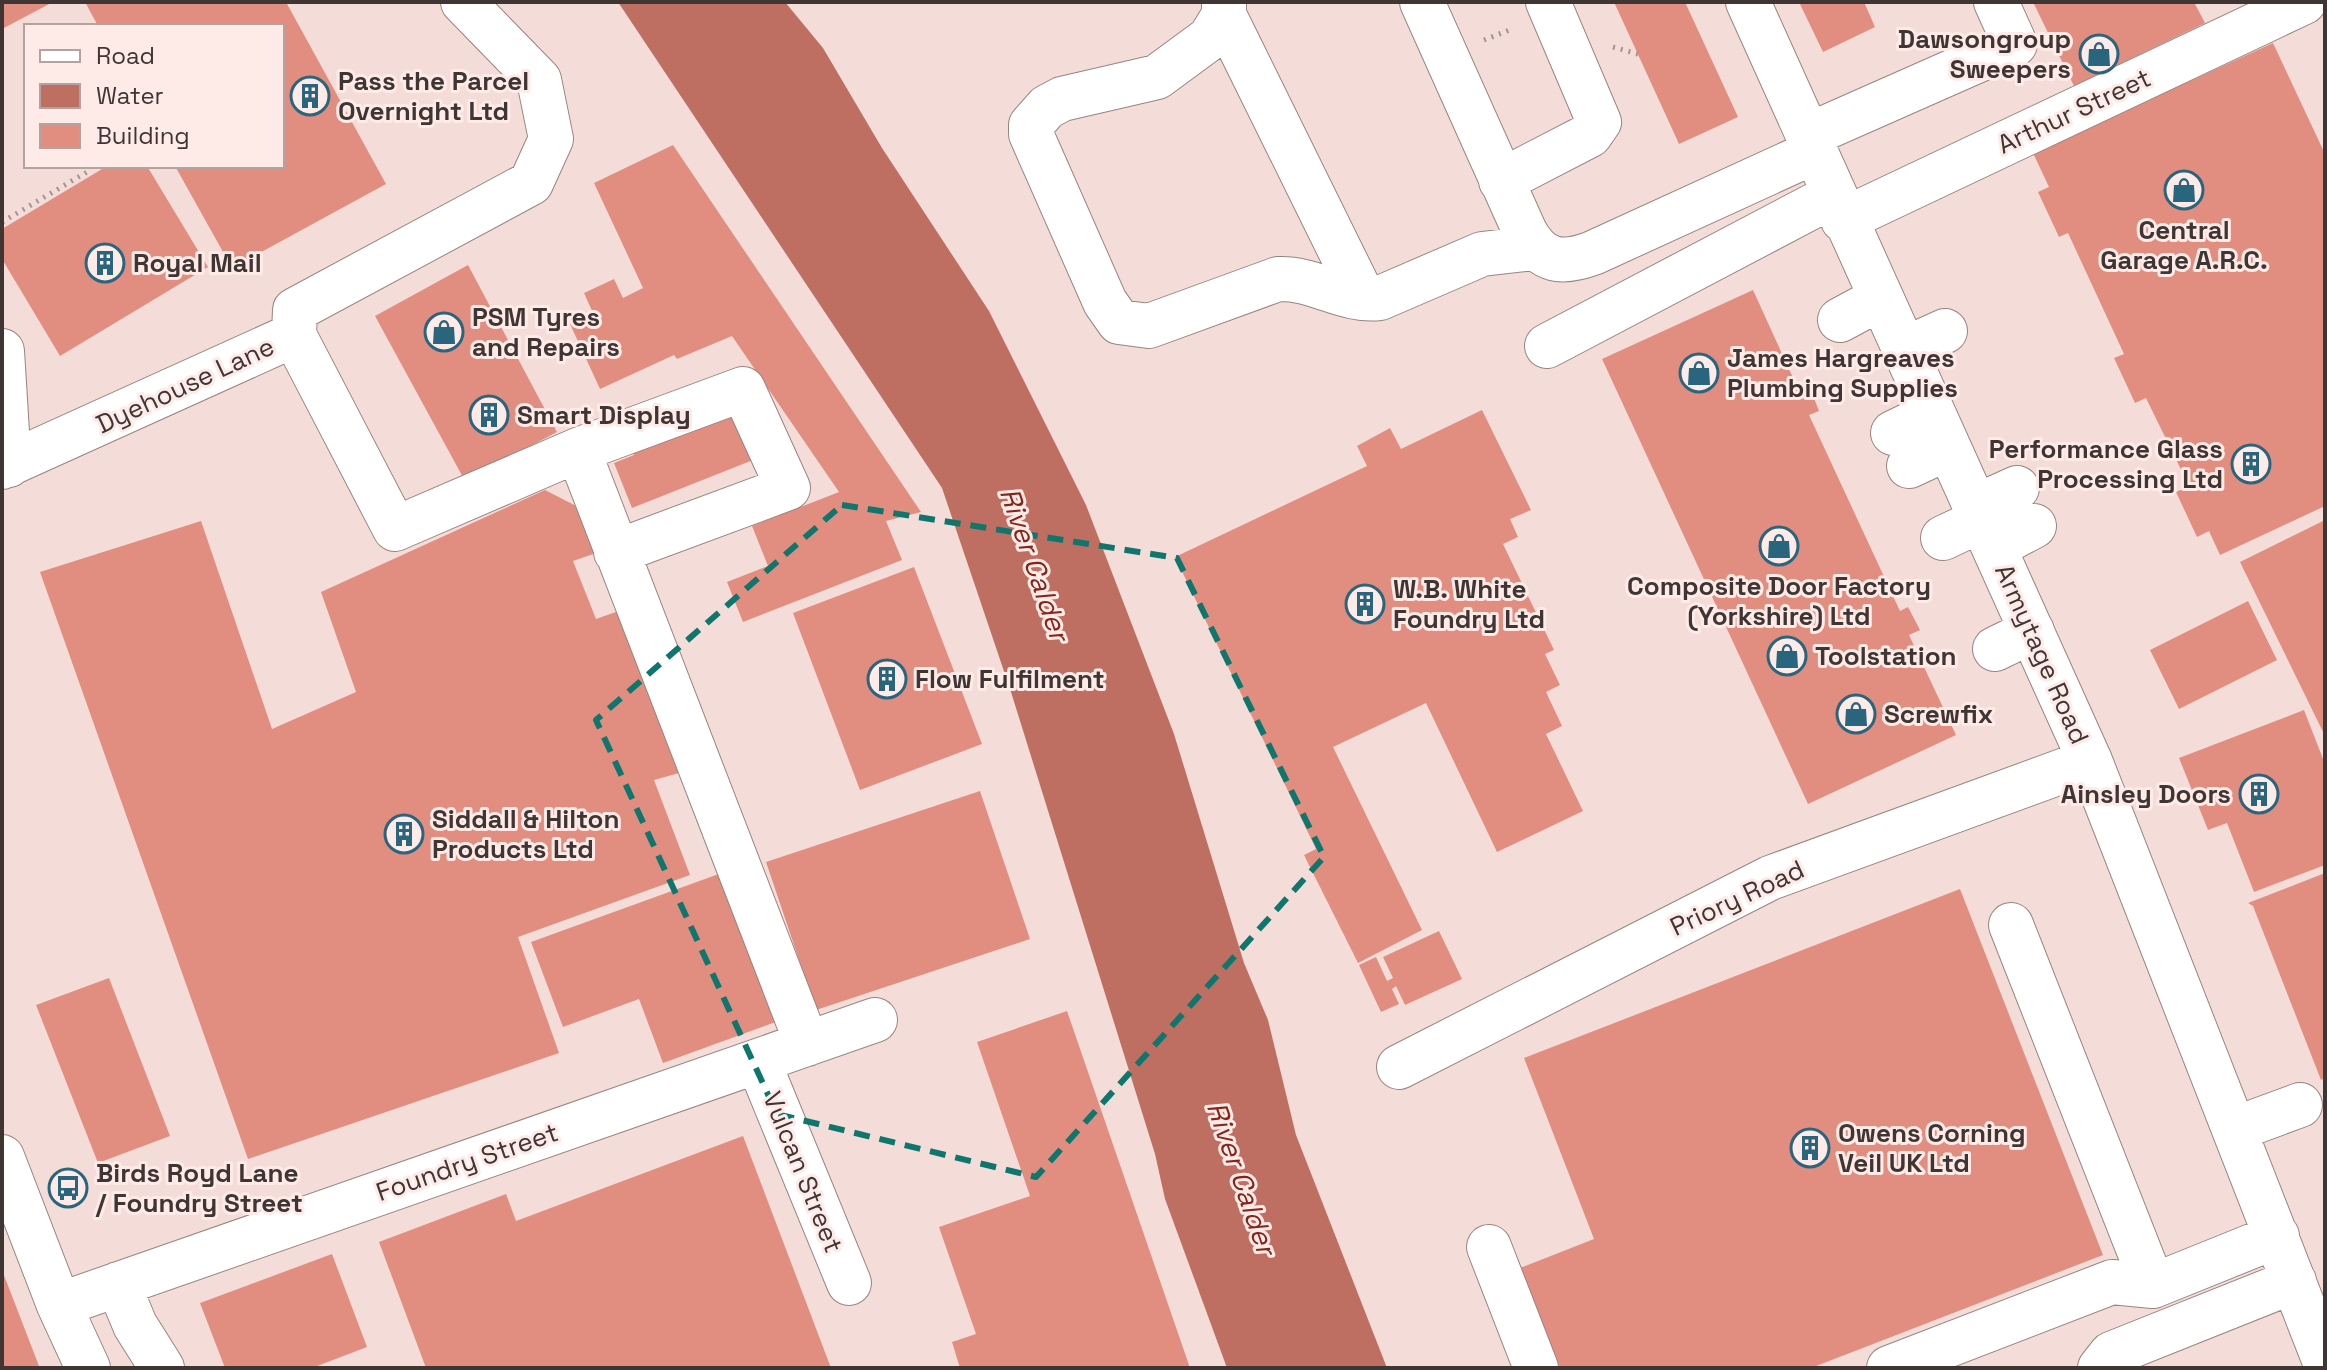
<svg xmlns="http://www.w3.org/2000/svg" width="2327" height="1370" font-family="'Space Grotesk',sans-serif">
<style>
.water{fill:#bf6f62}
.building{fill:#e18e80}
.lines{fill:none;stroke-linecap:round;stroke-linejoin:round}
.minor-casing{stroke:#998480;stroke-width:46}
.path{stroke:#a49491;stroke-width:5;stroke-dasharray:2 6;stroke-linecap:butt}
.minor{stroke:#fff;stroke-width:44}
.marked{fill:none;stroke:#0f766e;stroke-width:6;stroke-dasharray:16 10;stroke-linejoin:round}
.labels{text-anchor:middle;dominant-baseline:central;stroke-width:6;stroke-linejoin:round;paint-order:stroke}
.poi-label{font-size:26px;font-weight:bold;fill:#3f3634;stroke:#feebe8;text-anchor:start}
.street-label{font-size:26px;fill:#3f3634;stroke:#feebe8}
.water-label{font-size:28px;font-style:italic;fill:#852418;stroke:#feebe8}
</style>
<rect width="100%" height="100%" fill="#f4ddd9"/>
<path class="water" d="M 618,2 L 785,2 L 823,48 L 882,148 L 989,311 L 1086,505 L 1174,734 L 1244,963 L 1268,1020 L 1296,1135 L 1387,1368 L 1227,1368 L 1165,1199 L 1155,1154 L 1011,692 L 942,488 Z"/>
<path class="building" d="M 2,2 L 53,2 L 2,29 Z
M 85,2 L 286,2 L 386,184 L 232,268 L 175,166 L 282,166 L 282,26 L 98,26 Z
M 1614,2 L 1685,2 L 1738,117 L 1679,144 Z
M 1799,2 L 1864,2 L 1875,27 L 1823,52 Z
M 2033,2 L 2194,2 L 2205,23 L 2074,86 Z
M 2273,43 L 2325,154 L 2325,506 L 2220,555 L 2209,531 L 2197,537 L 2176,492 L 2189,486 L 2146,398 L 2135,403 L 2114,358 L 2124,354 L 2068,233 L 2059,237 L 2038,192 L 2049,187 L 2033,153 Z
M 673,145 L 921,512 L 886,521 L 902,560 L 743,622 L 727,582 L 768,566 L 752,526 L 839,492 L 732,336 L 677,359 L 674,355 L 600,389 L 570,324 L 593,313 L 584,293 L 614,279 L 623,298 L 643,288 L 594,183 Z
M 107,166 L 147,166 L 208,267 L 60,356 L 2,259 L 2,229 Z
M 468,265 L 557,432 L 465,481 L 375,316 Z
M 1753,290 L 1799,391 L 1808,386 L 1814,398 L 1819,411 L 1809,415 L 1900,611 L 1908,607 L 1920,630 L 1909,635 L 1956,735 L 1808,804 L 1602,359 Z
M 731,406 L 753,460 L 632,508 L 614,463 L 634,455 L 630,446 Z
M 1482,410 L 1531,510 L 1510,519 L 1518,537 L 1503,544 L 1554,650 L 1545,654 L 1560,685 L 1546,692 L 1562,726 L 1546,734 L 1583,811 L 1497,852 L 1426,703 L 1333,747 L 1422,930 L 1358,963 L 1304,855 L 1316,849 L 1175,557 L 1367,466 L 1357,446 L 1390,428 L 1401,449 Z
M 545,490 L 582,509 L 602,551 L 573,561 L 596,619 L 627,608 L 690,770 L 654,780 L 690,875 L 518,937 L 559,1053 L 248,1159 L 40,572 L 201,521 L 272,729 L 356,692 L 321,592 Z
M 2325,520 L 2325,736 L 2240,562 Z
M 914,567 L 982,744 L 860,790 L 793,613 Z
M 2248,601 L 2277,660 L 2179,709 L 2150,650 Z
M 2304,710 L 2325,764 L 2325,865 L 2254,892 L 2227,823 L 2208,830 L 2179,758 Z
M 980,791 L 1030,939 L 816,1010 L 766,862 Z
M 727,871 L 781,1020 L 663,1063 L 639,999 L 563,1027 L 531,942 Z
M 2325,873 L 2325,1078 L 2321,1080 L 2253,906 L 2248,903 Z
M 1960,889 L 2103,1255 L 1811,1368 L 1560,1368 L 1520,1268 L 1594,1239 L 1524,1058 Z
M 1439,931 L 1462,979 L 1405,1005 L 1396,986 L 1392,989 L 1399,1004 L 1381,1012 L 1359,965 L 1376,957 L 1387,981 L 1393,978 L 1383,957 Z
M 109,978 L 170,1136 L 98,1163 L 36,1005 Z
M 1067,1011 L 1190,1368 L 960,1368 L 952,1342 L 976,1334 L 939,1227 L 1030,1196 L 977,1042 Z
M 743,1136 L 831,1368 L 426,1368 L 379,1242 L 506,1194 L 516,1221 Z
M 332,1254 L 367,1347 L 312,1368 L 225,1368 L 200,1303 Z
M 2,1270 L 39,1366 L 34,1368 L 2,1368 Z"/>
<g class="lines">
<defs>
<path id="minor" d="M 1224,2 L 1224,15 L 1363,297
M 1422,2 L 1525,232 C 1542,262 1561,265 1593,253 L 1816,151
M 1748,2 L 2090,761 L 2325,1362
M 1224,15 L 1210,38 L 1157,77 L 1062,99 L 1047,107 L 1031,125 L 1031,134 L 1105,302 L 1119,322 L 1149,326 L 1278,279 C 1313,277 1346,303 1380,298 L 1482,254 L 1534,248
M 1809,135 L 2015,44 L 1996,2
M 1501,181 L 1590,135 L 1599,122 L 1548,2
M 1843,220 L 2304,2
M 1840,320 L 1879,299
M 294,335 L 295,310 L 531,183 L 551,139 L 539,80 L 463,2
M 1547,346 L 1834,195
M 1903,350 L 1945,331
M 2,351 L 9,465
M 1893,433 L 1932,414
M 578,450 L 807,1044
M 1909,466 L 1948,448
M 2,467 L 294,335 L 395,529 L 578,450 L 743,389 L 788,488 L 616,552
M 1975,507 L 2017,488
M 1943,538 L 1981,520
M 1994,547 L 2034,526
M 1995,649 L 2032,631
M 2011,925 L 2153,1286 L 2277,1236
M 758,1061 L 849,1283
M 1399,1067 L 1770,878 L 2090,761
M 2235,1129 L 2300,1105
M 2,1157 L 59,1305 L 88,1368
M 1489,1247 L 1536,1368
M 118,1284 L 135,1325 L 162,1368
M 59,1305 L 875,1020
M 1889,1368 L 2112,1282 L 2153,1286
M 2100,1368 L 2111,1354 L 2294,1281"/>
</defs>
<use href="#minor" class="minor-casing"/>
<path class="path" d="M 1484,40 L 1512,29
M 1613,47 L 1638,54
M 2,222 L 87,172"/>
<use href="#minor" class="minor"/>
</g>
<path class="marked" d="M 842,505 L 1177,558 L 1324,857 L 1036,1177 L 777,1114 L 596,720 Z"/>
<defs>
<symbol id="shop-ring" viewBox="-11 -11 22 22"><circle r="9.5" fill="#feebe8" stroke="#29657c" stroke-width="1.5"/><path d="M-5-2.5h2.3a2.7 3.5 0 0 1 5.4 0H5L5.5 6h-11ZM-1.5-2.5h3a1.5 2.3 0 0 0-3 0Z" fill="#29657c"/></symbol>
<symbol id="building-ring" viewBox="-11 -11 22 22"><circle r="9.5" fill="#feebe8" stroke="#29657c" stroke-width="1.5"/><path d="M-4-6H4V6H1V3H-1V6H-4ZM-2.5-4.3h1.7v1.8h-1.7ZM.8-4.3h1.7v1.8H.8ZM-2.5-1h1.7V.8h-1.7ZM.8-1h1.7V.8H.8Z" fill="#29657c"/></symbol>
<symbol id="bus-ring" viewBox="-11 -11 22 22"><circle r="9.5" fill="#feebe8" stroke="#29657c" stroke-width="1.5"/><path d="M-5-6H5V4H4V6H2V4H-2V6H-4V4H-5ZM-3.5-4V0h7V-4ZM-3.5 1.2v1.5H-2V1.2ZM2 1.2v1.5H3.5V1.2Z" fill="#29657c"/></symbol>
</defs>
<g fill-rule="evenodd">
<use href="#shop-ring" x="2077" y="32" width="44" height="44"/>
<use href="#building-ring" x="288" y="74" width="44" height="44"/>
<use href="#shop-ring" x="2162" y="168" width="44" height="44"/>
<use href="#building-ring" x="83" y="241" width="44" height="44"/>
<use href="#shop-ring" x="422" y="310" width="44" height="44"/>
<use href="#shop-ring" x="1677" y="351" width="44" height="44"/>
<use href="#building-ring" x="467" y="393" width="44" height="44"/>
<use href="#building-ring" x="2229" y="442" width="44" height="44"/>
<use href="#shop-ring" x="1757" y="524" width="44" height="44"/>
<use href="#building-ring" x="1343" y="582" width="44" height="44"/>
<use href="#shop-ring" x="1765" y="634" width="44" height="44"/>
<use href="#building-ring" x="865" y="657" width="44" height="44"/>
<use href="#shop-ring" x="1834" y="692" width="44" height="44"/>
<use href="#building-ring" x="2237" y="772" width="44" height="44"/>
<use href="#building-ring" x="382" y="812" width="44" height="44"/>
<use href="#building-ring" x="1788" y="1126" width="44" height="44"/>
<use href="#bus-ring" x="46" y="1166" width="44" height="44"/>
</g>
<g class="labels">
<g class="poi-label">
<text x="2071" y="39" text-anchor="end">Dawsongroup<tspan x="2071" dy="30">Sweepers</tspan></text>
<text x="338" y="81">Pass the Parcel<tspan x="338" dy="30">Overnight Ltd</tspan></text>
<text x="2184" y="230" text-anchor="middle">Central<tspan x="2184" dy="30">Garage A.R.C.</tspan></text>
<text x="133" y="263">Royal Mail</text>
<text x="472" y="317">PSM Tyres<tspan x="472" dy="30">and Repairs</tspan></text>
<text x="1727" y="358">James Hargreaves<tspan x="1727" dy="30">Plumbing Supplies</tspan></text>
<text x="517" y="415">Smart Display</text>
<text x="2223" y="449" text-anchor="end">Performance Glass<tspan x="2223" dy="30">Processing Ltd</tspan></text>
<text x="1779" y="586" text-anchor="middle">Composite Door Factory<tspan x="1779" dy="30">(Yorkshire) Ltd</tspan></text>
<text x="1393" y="589">W.B. White<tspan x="1393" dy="30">Foundry Ltd</tspan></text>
<text x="1815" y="656">Toolstation</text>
<text x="915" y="679">Flow Fulfilment</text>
<text x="1884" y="714">Screwfix</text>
<text x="2231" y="794" text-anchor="end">Ainsley Doors</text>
<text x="432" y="819">Siddall &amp; Hilton<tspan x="432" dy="30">Products Ltd</tspan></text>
<text x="1838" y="1133">Owens Corning<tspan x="1838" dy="30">Veil UK Ltd</tspan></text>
<text x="96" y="1173">Birds Royd Lane<tspan x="96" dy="30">/ Foundry Street</tspan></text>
</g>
<g class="street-label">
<text transform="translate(2074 111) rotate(-25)">Arthur Street</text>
<text transform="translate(185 385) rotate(-25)">Dyehouse Lane</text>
<text transform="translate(2042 654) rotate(66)">Armytage Road</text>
<text transform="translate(1737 898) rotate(-25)">Priory Road</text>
<text transform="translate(467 1162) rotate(-19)">Foundry Street</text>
<text transform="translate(803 1172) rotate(68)">Vulcan Street</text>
</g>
<g class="water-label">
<text transform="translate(1035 564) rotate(71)">River Calder</text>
<text transform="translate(1242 1178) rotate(71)">River Calder</text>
</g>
</g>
<rect width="2327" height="1370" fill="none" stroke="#3f3634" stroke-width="8"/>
<rect x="24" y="24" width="260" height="144" fill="#feebe8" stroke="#b2a3a0" stroke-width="2"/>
<rect x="40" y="50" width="40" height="12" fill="#ffffff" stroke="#b2a3a0" stroke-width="2"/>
<text x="96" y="64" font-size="24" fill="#3f3634">Road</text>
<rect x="40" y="84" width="40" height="24" fill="#bf6f62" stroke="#b2a3a0" stroke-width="2"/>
<text x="96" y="104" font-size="24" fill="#3f3634">Water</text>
<rect x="40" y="124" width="40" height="24" fill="#e18e80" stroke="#b2a3a0" stroke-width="2"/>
<text x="96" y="144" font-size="24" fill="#3f3634">Building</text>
</svg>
